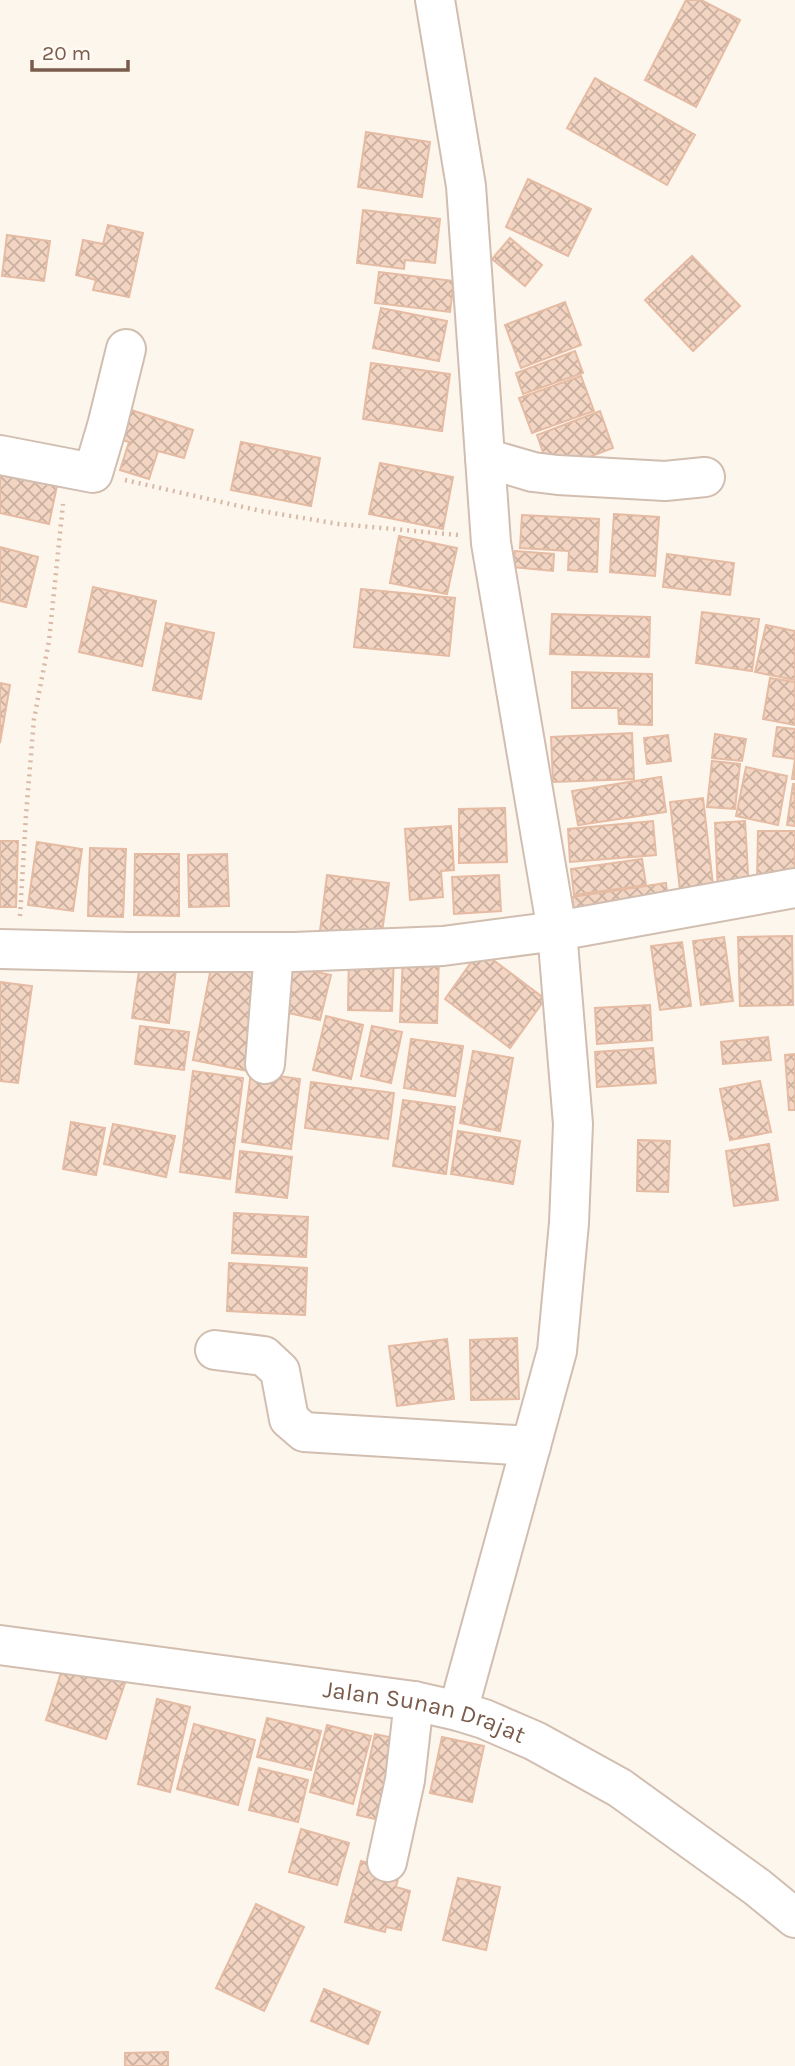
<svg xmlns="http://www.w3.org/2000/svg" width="795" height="2066" font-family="Karla,sans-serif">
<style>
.building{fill:url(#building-cross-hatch);stroke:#e6bba3;stroke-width:2}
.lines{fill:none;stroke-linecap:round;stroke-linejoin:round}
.minor-casing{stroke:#d1beb0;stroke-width:42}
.path{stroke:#d9b8a5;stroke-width:4.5;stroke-dasharray:2 5;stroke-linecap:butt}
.minor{stroke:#fff;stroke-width:38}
.labels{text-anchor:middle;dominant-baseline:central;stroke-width:7;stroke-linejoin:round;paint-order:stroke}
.street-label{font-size:24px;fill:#7a5c4d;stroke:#fffaf3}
</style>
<defs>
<pattern id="building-cross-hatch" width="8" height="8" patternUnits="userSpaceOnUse" patternTransform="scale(1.75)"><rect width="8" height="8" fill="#f3d5c3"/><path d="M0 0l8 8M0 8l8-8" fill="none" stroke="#cab0a1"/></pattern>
</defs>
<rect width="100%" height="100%" fill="#fdf6ec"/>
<path class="building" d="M 686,0 L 701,0 L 740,20 L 696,107 L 645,80 Z
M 595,78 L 695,135 L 667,185 L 567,128 Z
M 366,132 L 430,142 L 422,197 L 358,187 Z
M 528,179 L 591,209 L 568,256 L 506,227 Z
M 363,210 L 440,219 L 435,263 L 405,260 L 404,269 L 357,263 Z
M 108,225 L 143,233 L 129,297 L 93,290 L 96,280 L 76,275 L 83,240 L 103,244 Z
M 7,235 L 50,241 L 44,281 L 2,276 Z
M 510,238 L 542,265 L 525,286 L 492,259 Z
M 692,256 L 740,306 L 693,351 L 645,300 Z
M 379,272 L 454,281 L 450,312 L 375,303 Z
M 565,302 L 581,345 L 521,368 L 505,325 Z
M 381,308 L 447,321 L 439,361 L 373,348 Z
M 575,351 L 583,373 L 523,394 L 516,373 Z
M 371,363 L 450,374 L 442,431 L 363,419 Z
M 581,376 L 594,411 L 532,433 L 519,398 Z
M 128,409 L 193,430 L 184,458 L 158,451 L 149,479 L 120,470 L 129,442 L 119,439 Z
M 600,411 L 613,448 L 550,472 L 537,435 Z
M 241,442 L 320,458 L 311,506 L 231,490 Z
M 0,463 L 59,476 L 49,524 L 0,513 Z
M 380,463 L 453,477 L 443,529 L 369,514 Z
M 614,514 L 659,517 L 655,576 L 610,572 Z
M 522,515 L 599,519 L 597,572 L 568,570 L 569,551 L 520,548 Z
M 399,536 L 457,548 L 447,594 L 390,583 Z
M 0,547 L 38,557 L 26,607 L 0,601 Z
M 515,551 L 554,554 L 553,571 L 513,567 Z
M 667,554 L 734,563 L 730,595 L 663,587 Z
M 93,587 L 156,601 L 142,666 L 79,652 Z
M 361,589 L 455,598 L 449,656 L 354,647 Z
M 702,612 L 759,619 L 752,671 L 696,663 Z
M 552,614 L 650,617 L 649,657 L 550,654 Z
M 166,623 L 214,633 L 201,699 L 153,690 Z
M 766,625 L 795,631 L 795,680 L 755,672 Z
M 572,672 L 652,674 L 652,725 L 619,724 L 618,708 L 572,708 Z
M 770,678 L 795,682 L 795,725 L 763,719 Z
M 0,683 L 10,685 L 0,743 Z
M 777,727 L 795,729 L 795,779 L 792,779 L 795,759 L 773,756 Z
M 632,733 L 634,779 L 553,782 L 551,737 Z
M 715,734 L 746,739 L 742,761 L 712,758 Z
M 668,735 L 671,761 L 647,764 L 644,738 Z
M 712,761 L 740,764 L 735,809 L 707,807 Z
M 746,767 L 787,776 L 778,825 L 736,816 Z
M 661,777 L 666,812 L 578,825 L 572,791 Z
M 793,784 L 795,784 L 795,826 L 787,825 Z
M 703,798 L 713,885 L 680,890 L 670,802 Z
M 505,808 L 507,862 L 459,863 L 459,809 Z
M 653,821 L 656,855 L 570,862 L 568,829 Z
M 745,821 L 749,891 L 718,893 L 715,823 Z
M 451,826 L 454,870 L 441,871 L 443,897 L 410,900 L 405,829 Z
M 758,831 L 795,831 L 795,882 L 757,881 Z
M 0,841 L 18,841 L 16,907 L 0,907 Z
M 37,842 L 82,849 L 73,911 L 28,905 Z
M 90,848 L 126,849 L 123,917 L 88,916 Z
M 135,854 L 179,854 L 179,916 L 134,915 Z
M 227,854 L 229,906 L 189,907 L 188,855 Z
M 642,859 L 646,885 L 574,895 L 571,869 Z
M 327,875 L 389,883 L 381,939 L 320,931 Z
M 499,875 L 501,911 L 454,914 L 452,877 Z
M 666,883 L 669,909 L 576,923 L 572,897 Z
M 792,936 L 793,1005 L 740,1006 L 738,937 Z
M 724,937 L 733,1001 L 701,1005 L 693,941 Z
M 682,942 L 691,1006 L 660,1010 L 651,946 Z
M 480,950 L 545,999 L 510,1048 L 445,999 Z
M 349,953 L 394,954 L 392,1011 L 348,1010 Z
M 403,956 L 439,957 L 437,1023 L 400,1022 Z
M 212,963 L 269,975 L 248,1071 L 193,1060 Z
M 140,964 L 176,969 L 169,1023 L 132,1018 Z
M 282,965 L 331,975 L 320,1020 L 275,1010 Z
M 0,982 L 32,986 L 18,1083 L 0,1081 Z
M 650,1005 L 652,1040 L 597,1044 L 595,1008 Z
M 326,1016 L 363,1025 L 351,1079 L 313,1070 Z
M 140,1026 L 189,1032 L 184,1070 L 135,1064 Z
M 372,1026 L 402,1032 L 391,1083 L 361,1076 Z
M 768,1037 L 771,1060 L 723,1064 L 721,1042 Z
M 411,1039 L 463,1046 L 455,1096 L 404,1088 Z
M 653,1048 L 656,1083 L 597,1087 L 595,1052 Z
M 473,1051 L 513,1058 L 500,1131 L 460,1123 Z
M 795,1054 L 795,1110 L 789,1110 L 785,1055 Z
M 193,1071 L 243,1078 L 230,1179 L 180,1172 Z
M 251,1072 L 300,1079 L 291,1149 L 242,1142 Z
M 760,1081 L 771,1132 L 730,1140 L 720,1089 Z
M 311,1082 L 394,1093 L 388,1139 L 305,1128 Z
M 403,1100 L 455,1107 L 446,1174 L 393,1166 Z
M 71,1122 L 105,1128 L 96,1175 L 63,1169 Z
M 113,1124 L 175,1136 L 166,1177 L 104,1164 Z
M 458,1131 L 520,1141 L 513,1184 L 451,1174 Z
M 638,1140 L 670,1141 L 668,1192 L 637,1191 Z
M 769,1144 L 778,1200 L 734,1206 L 726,1151 Z
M 240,1151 L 292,1157 L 287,1198 L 236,1192 Z
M 234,1213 L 308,1217 L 306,1257 L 232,1253 Z
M 229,1263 L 307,1268 L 305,1315 L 227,1311 Z
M 517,1338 L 519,1399 L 471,1400 L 470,1340 Z
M 447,1339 L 454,1399 L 397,1406 L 389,1346 Z
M 65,1660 L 126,1680 L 106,1739 L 46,1720 Z
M 157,1699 L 190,1707 L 170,1792 L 138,1784 Z
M 267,1718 L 321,1731 L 311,1770 L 257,1757 Z
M 194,1724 L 255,1740 L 238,1805 L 177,1789 Z
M 327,1725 L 371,1736 L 353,1804 L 310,1792 Z
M 375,1734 L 407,1741 L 389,1822 L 357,1815 Z
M 442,1737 L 484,1746 L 472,1802 L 430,1793 Z
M 259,1768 L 308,1780 L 298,1822 L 249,1810 Z
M 301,1829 L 349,1843 L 337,1885 L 289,1872 Z
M 361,1861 L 400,1871 L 396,1887 L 410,1891 L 401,1930 L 386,1927 L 385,1932 L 345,1922 Z
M 458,1878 L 500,1887 L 486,1950 L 443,1940 Z
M 256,1904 L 304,1927 L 264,2011 L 216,1988 Z
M 324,1989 L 380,2012 L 368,2044 L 311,2021 Z
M 168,2052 L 168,2066 L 125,2066 L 125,2053 Z"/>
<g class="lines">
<defs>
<g id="minor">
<path d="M 435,0 L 466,186 L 491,543 L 557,931 L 573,1124 L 569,1223 L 557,1351 L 458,1711"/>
<path d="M 0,455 L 93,473 L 107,426 L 126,349"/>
<path d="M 485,458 L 533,472 L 558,475 L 665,481 L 705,477"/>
<path d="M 0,949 L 129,952 L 294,952 L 443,946 L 557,931 L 795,888"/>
<path d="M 265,1064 L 274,952"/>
<path d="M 215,1350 L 264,1356 L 280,1371 L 289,1419 L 304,1432 L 531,1446"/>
<path id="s1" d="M 0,1645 L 414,1701 L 458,1711 L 484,1719 L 535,1741 L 620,1788 L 757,1887 L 795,1918"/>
<path d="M 387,1862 L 405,1780 L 414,1701"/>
</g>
</defs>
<use href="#minor" class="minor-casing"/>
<path class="path" d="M 125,480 L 261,511 L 339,524 L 458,535
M 20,916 L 26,815 L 34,719 L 49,641 L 63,504"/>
<use href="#minor" class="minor"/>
</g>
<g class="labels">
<g class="street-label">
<text stroke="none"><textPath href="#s1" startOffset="430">Jalan Sunan Drajat</textPath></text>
</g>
</g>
<path d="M32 60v10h96v-10" fill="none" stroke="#7a5c4d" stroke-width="3.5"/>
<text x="42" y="60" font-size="21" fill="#7a5c4d" stroke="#fffaf3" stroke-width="5" paint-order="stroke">20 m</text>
</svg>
